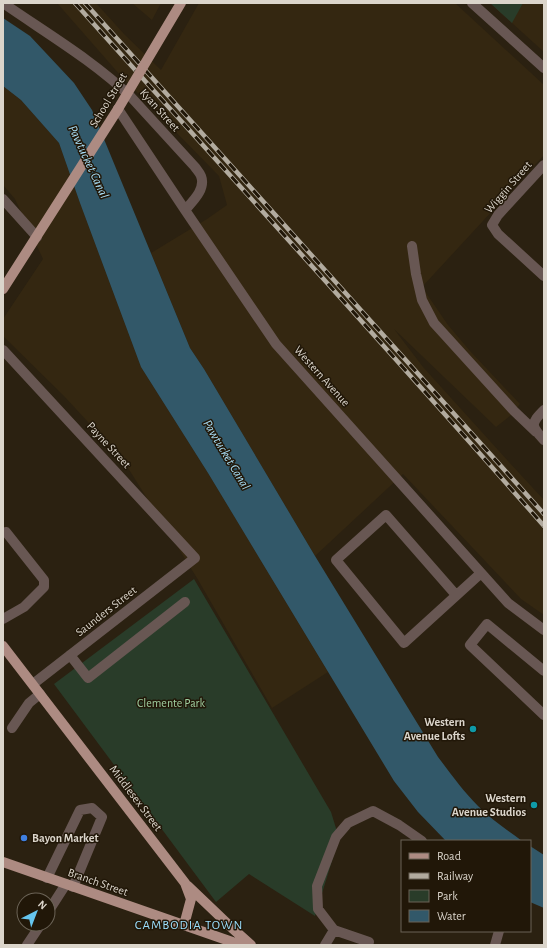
<svg xmlns="http://www.w3.org/2000/svg" width="547" height="948" font-family="'Alegreya Sans',sans-serif">
<style>
.built{fill:#342711}
.green{fill:#293c29}
.water{fill:#325869}
.lines{fill:none;stroke-linecap:round;stroke-linejoin:round}
.minor{stroke:#685753;stroke-width:10}
.major{stroke:#ad8b82;stroke-width:10}
.rail-casing{stroke:#b2ab9f;stroke-width:4.5}
.rail{stroke:#211708;stroke-width:3;stroke-dasharray:9;stroke-linecap:butt}
.major-bridge{stroke:#ad8b82;stroke-width:10}
.culture-dot{fill:#0f9aa8;stroke:#211708;stroke-width:1.5}
.shop-dot{fill:#3f7fe0;stroke:#211708;stroke-width:1.5}
.labels{text-anchor:middle;dominant-baseline:central;stroke-width:3;stroke-linejoin:round;paint-order:stroke}
.street-label{font-size:12px;fill:#dbd5cb;stroke:#211708}
.park-label{font-size:12px;fill:#a0cfa0;stroke:#211708}
.poi-label{font-size:12px;font-weight:bold;fill:#dbd5cb;stroke:#211708;text-anchor:end}
.water-label{font-size:13px;font-style:italic;fill:#a9dff8;stroke:#211708}
.neighbourhood-label{font-size:13px;letter-spacing:1px;fill:#9addfc;stroke:#211708}
</style>
<rect width="100%" height="100%" fill="#2b2111"/>
<path class="built" d="M 57,3 L 96,3 L 124,34 L 161,70 L 199,3 L 455,3 L 544,85 L 544,155 L 422,287 L 448,325 L 470,351 L 520,404 L 510,416 L 496,427 L 394,329 L 423,367 L 508,461 L 544,500 L 544,615 L 521,599 L 403,474 L 315,556 L 204,369 L 190,348 L 151,253 L 207,219 L 227,205 L 219,176 L 120,75 Z
M 132,3 L 161,3 L 152,20 Z
M 490,3 L 544,3 L 544,52 L 512,23 Z
M 3,86 L 21,100 L 59,143 L 80,203 L 141,367 L 208,473 L 328,672 L 272,708 L 197,578 L 123,460 L 64,396 L 3,336 L 3,319 L 43,259 L 15,199 L 3,185 Z"/>
<path class="green" d="M 490,3 L 523,3 L 512,23 Z
M 194,579 L 331,812 L 339,838 L 315,916 L 249,874 L 216,902 L 54,684 Z"/>
<path class="water" d="M 3,18 L 30,36 L 74,83 L 92,110 L 190,348 L 204,369 L 315,556 L 438,757 C 451,774 463,791 478,806 C 491,819 507,830 522,841 L 446,841 L 418,812 L 394,781 L 208,473 L 141,367 L 80,203 L 59,143 L 21,100 L 3,86 Z
M 530,846 L 544,855 L 544,908 L 530,902 Z"/>
<g class="lines">
<path class="minor" d="M 3,3 C 46,33 94,61 131,97 L 195,167 C 197,170 200,173 201,176 C 206,189 193,201 185,210
M 472,3 L 544,68
M 118,109 L 185,210 L 276,344 L 508,603 L 544,630
M 544,165 L 498,215 L 492,225 L 498,234 L 544,276
M 3,199 L 37,237
M 412,246 L 416,274 L 422,300 L 434,323 L 514,411 L 536,432
M 3,350 L 195,558 L 33,684
M 544,410 C 530,424 531,426 544,440
M 456,595 L 386,515 L 336,560 L 404,643 L 481,573
M 3,619 L 24,607 L 44,587 L 44,580 L 6,532
M 70,655 L 88,678 L 185,602
M 544,671 L 487,624 L 470,645 L 544,715
M 12,728 L 29,703 L 40,694
M 47,878 L 80,810 L 92,808 L 102,817 L 73,887
M 48,912 L 66,884
M 334,930 L 318,909 L 317,886 L 336,837 L 348,823 L 373,811 L 399,825 L 422,841
M 27,945 L 41,924
M 325,945 L 334,930 L 369,942 L 368,945
M 495,945 L 499,931"/>
<path class="major" d="M 3,289 L 118,109
M 3,646 L 185,883 L 191,899 L 184,925
M 3,862 L 241,945
M 188,886 L 232,928 L 251,945"/>
<defs>
<path id="rail" d="M 75,3 C 231,177 389,350 544,526
M 85,3 L 544,514"/>
</defs>
<use href="#rail" class="rail-casing"/>
<use href="#rail" class="rail"/>
<path class="major-bridge" d="M 118,109 L 181,3"/>
</g>
<g class="culture-dot">
<circle cx="473" cy="729" r="4"/>
<circle cx="534" cy="805" r="4"/>
</g>
<circle class="shop-dot" cx="24" cy="838" r="4"/>
<g class="labels">
<g class="street-label">
<text transform="translate(108 100) rotate(-59)">School Street</text>
<text transform="translate(160 110) rotate(48)">Kyan Street</text>
<text transform="translate(508 187) rotate(-49)">Wiggin Street</text>
<text transform="translate(322 376) rotate(48)">Western Avenue</text>
<text transform="translate(109 445) rotate(47)">Payne Street</text>
<text transform="translate(106 611) rotate(-38)">Saunders Street</text>
<text transform="translate(136 798) rotate(53)">Middlesex Street</text>
<text transform="translate(98 882) rotate(19)">Branch Street</text>
</g>
<g class="park-label">
<text x="171" y="703">Clemente Park</text>
</g>
<g class="poi-label">
<text x="465" y="722">Western<tspan x="465" dy="14">Avenue Lofts</tspan></text>
<text x="526" y="798">Western<tspan x="526" dy="14">Avenue Studios</tspan></text>
<text x="32" y="838" text-anchor="start">Bayon Market</text>
</g>
<g class="water-label">
<text transform="translate(88 162) rotate(65)">Pawtucket Canal</text>
<text transform="translate(226 455) rotate(59)">Pawtucket Canal</text>
</g>
<g class="neighbourhood-label">
<text x="189" y="925">CAMBODIA TOWN</text>
</g>
</g>
<rect width="547" height="948" fill="none" stroke="#dbd5cb" stroke-width="8"/>
<rect x="401" y="840" width="130" height="92" fill="#211708" stroke="#6b6356"/>
<rect x="409" y="853" width="20" height="6" fill="#ad8b82" stroke="#6b6356"/>
<text x="437" y="860" font-size="12" fill="#dbd5cb">Road</text>
<rect x="409" y="873" width="20" height="6" fill="#b2ab9f" stroke="#6b6356"/>
<text x="437" y="880" font-size="12" fill="#dbd5cb">Railway</text>
<rect x="409" y="890" width="20" height="12" fill="#293c29" stroke="#6b6356"/>
<text x="437" y="900" font-size="12" fill="#dbd5cb">Park</text>
<rect x="409" y="910" width="20" height="12" fill="#325869" stroke="#6b6356"/>
<text x="437" y="920" font-size="12" fill="#dbd5cb">Water</text>
<g transform="translate(36 912) rotate(42)"><circle r="19" fill="#211708" stroke="#6b6356"/>
<path d="M0-3L7 15L0 10L-7 15Z" fill="#65c5ee"/>
<text y="-6" font-size="11" font-weight="bold" text-anchor="middle" fill="#dbd5cb">N</text>
</g>
</svg>
